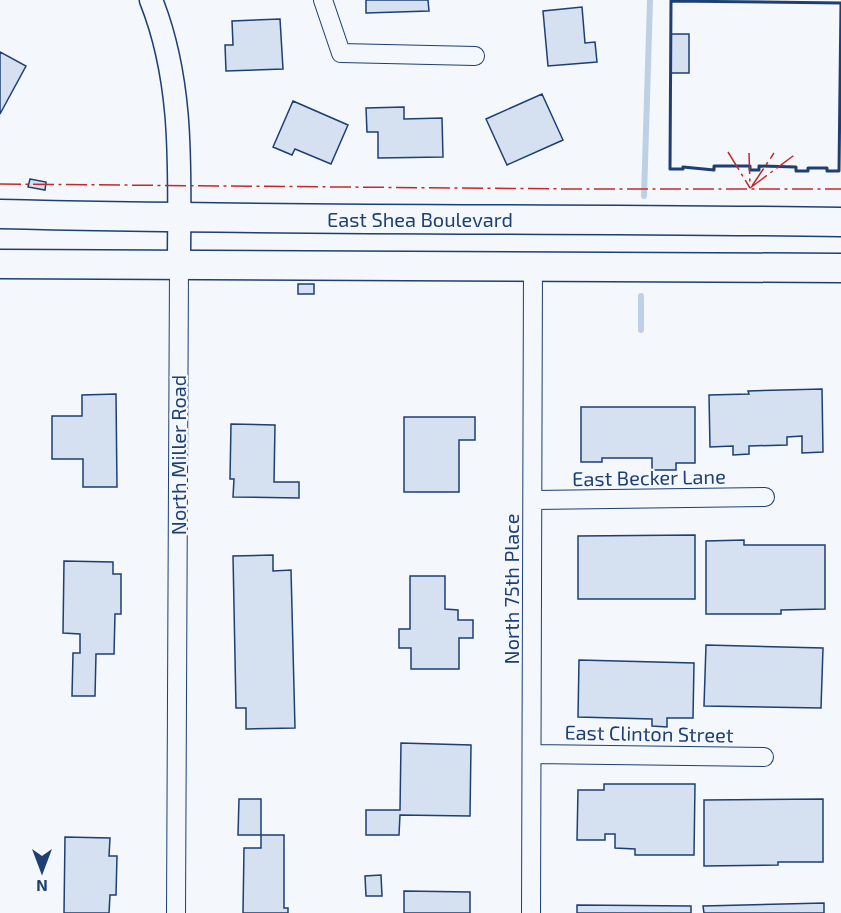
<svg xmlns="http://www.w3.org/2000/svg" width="841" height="913" font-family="'Exo 2',sans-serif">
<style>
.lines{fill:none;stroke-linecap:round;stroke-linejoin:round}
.stream{stroke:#bed0e5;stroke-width:6}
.building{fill:#d5e0f0;stroke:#1d3f73;stroke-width:1.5}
.minor-casing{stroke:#1d3f73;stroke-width:20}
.tertiary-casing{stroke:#1d3f73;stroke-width:25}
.primary-casing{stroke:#1d3f73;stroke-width:31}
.minor{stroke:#f4f7fb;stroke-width:18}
.tertiary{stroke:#f4f7fb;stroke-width:22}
.primary{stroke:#f4f7fb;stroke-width:28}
.wall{stroke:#1d3f73;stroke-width:3}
.power{stroke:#c62828;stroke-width:1.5;stroke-dasharray:21 4.5 3 4.5;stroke-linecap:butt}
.labels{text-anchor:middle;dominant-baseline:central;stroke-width:4.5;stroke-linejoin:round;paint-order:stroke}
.street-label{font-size:20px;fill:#1d3f73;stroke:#f4f7fb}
</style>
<rect width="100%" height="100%" fill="#f4f7fb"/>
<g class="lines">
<path class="stream" d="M 644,196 L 650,0
M 641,330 L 641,296"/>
</g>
<path class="building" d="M 366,0 L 428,0 L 429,11 L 366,13 Z
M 582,7 L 585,43 L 595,42 L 597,62 L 548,66 L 543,11 Z
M 280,19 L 283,69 L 226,71 L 225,45 L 233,45 L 232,21 Z
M 671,34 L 689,34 L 689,73 L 671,73 Z
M 0,52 L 26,66 L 0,114 Z
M 542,94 L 563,140 L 507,165 L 486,119 Z
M 293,101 L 348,125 L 331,164 L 295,149 L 292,155 L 273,147 Z
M 404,107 L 404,119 L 442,118 L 443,157 L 378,158 L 378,132 L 367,132 L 366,108 Z
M 30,179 L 46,182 L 45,190 L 28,187 Z
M 298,284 L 314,284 L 314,294 L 298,294 Z
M 822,389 L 823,452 L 802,453 L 802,436 L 787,437 L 787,445 L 749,446 L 749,454 L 733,455 L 733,446 L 710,447 L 709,395 L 749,394 L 748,391 Z
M 116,394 L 117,487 L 83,487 L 83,459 L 52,459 L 52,416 L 82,416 L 82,395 Z
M 581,407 L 695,407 L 695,463 L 676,463 L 676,470 L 652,470 L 652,458 L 602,458 L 602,462 L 581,462 Z
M 404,417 L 475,417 L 475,440 L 459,440 L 459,492 L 404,492 Z
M 231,424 L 275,425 L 274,482 L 299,482 L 299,498 L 233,497 L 234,479 L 230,479 Z
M 695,535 L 695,599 L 578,599 L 578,536 Z
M 744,540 L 744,545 L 825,545 L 825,609 L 781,610 L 781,614 L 706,614 L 706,541 Z
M 273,555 L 273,571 L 291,570 L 295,728 L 246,729 L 246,708 L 236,708 L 233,556 Z
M 64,561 L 113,562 L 113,574 L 121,574 L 121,614 L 115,614 L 114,654 L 96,654 L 95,696 L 72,696 L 73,653 L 80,653 L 80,634 L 63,633 Z
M 410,576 L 445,576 L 445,609 L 458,610 L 458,620 L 473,620 L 473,638 L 459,638 L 459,669 L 411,669 L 411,648 L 399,648 L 399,629 L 410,629 Z
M 706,645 L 823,648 L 821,708 L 704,706 Z
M 579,660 L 694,663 L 693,718 L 667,718 L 667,727 L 652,726 L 652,719 L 578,717 Z
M 401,743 L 471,745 L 470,816 L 400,815 L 399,835 L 366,835 L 366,810 L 400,810 Z
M 604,784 L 695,784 L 694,855 L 635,855 L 635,849 L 615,848 L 615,834 L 605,834 L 605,840 L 577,840 L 578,790 L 604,790 Z
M 239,799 L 261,799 L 261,835 L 238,835 Z
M 823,799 L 823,862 L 778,862 L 778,865 L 704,866 L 704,800 Z
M 261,835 L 284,835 L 284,908 L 288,908 L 288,913 L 243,913 L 244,848 L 261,848 Z
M 65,837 L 110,838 L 109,856 L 117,856 L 116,895 L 110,895 L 109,913 L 64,913 Z
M 381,875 L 382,896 L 366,896 L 365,876 Z
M 404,891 L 470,892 L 470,913 L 404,913 Z
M 824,903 L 824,913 L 704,913 L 703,906 Z
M 577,905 L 691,906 L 691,913 L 577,913 Z"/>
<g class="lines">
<defs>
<path id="minor" d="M 323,0 L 341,53 L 475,56
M 534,500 L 765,497
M 533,754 L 764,757
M 176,913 L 179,266
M 531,913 L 533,266"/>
<path id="tertiary" d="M 151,0 C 185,85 179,176 179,266"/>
<path id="primary" d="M 0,214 C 280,221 561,218 841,222
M 0,264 L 841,268"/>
</defs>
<use href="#minor" class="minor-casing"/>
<use href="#tertiary" class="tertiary-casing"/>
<use href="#primary" class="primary-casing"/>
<use href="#minor" class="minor"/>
<use href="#tertiary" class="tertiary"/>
<use href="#primary" class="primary"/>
<path class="wall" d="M 671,1 L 841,3 L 839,171 L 827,171 L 827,168 L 808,168 L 808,171 L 796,171 L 796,167 L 759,166 L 759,170 L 750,170 L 750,166 L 714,166 L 714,170 L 683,167 L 683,169 L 670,169 Z"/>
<path class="power" d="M 728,152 L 750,188
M 749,153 L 750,185
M 0,184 L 571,189 L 841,189
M 752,186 L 774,153
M 750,188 L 797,153"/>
</g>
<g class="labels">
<g class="street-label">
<text x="420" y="219">East Shea Boulevard</text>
<text transform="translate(178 455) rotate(-90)">North Miller Road</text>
<text transform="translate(649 477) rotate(-1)">East Becker Lane</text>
<text transform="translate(511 589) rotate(-90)">North 75th Place</text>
<text transform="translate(649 733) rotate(1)">East Clinton Street</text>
</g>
</g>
<g transform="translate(42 871) rotate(180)" stroke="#f4f7fb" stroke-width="4.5" paint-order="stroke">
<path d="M0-4.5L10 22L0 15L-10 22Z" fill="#1d3f73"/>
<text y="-9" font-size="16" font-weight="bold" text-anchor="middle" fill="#1d3f73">N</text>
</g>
</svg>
